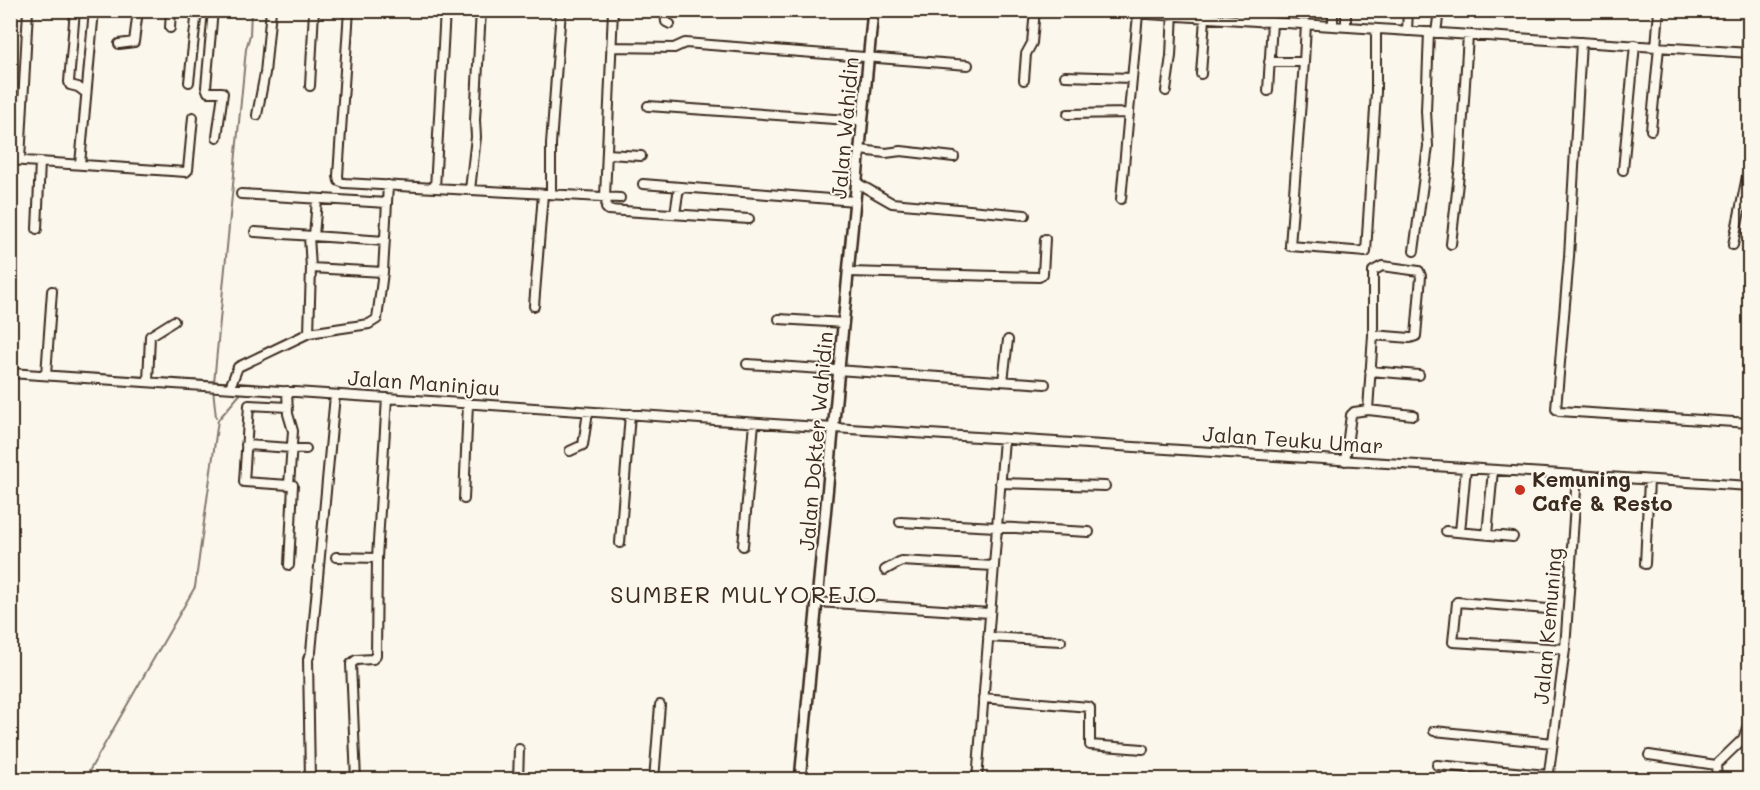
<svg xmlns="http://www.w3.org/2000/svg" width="1760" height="790" font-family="Mali,sans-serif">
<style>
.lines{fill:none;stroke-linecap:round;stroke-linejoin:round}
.stream{stroke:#85796d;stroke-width:2}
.minor-casing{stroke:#3b2a1e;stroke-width:12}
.tertiary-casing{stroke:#3b2a1e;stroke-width:14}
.minor{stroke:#fbf7ec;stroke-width:8}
.tertiary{stroke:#fbf7ec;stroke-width:9}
.poi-dot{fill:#c8321e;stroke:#fbf7ec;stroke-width:2}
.labels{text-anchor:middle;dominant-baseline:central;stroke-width:4.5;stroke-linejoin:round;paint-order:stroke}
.street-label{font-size:21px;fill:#3b2a1e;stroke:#fbf7ec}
.poi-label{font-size:21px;font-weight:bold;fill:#3b2a1e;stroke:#fbf7ec;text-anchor:start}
.quarter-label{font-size:24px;letter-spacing:1.5px;fill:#3b2a1e;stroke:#fbf7ec}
</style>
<rect width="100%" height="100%" fill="#fbf7ec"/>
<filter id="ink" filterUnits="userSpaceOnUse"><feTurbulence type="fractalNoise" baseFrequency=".0167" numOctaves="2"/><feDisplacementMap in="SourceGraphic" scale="12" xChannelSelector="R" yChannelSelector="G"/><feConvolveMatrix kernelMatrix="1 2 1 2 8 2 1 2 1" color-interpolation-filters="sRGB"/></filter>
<g filter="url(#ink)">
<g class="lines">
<path class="stream" d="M 214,383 L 246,49 L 250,35 L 251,10
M 213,389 L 216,417
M 84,780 L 195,587 L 218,420 L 242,392"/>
<defs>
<path id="minor" d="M 75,10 L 69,82 L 70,85 L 78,87 L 86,93
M 213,10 L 206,87 L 208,92 L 222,92 L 223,93 L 217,137
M 349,10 L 338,176 L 339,181 L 344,183 L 620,198
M 665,10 L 666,22 L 670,24
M 1085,10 L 1750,53
M 1261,22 L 1262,10
M 1747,23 L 1747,52
M 1333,26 L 1333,10
M 1346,27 L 1346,10
M 170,28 L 171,10
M 1407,31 L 1408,10
M 1436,33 L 1439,10
M 1581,42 L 1569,257 L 1556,409 L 1559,411 L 1750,423
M 119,44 L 134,42 L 138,10
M 611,47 L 674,48 L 685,43 L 968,65
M 1656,47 L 1659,10
M 1269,62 L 1304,62 L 1306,24
M 1304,62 L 1290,246 L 1366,252 L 1376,92 L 1376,29
M 1201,74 L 1205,18
M 1065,76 L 1132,78
M 1024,80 L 1026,54 L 1032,43 L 1035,10
M 189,82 L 197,10
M 310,86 L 314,10
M 1166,91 L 1171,56 L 1173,10
M 1268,91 L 1272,22
M 648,106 L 863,121
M 1068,114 L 1129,113
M 257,115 L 265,73 L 271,10
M 1651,130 L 1659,47
M 860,150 L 886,153 L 901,151 L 954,157
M 607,154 L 641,156
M 10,160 L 186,172 L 188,170 L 193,117
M 20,160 L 28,10
M 80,164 L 94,10
M 1623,170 L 1635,45
M 857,183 L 892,203 L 1025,215
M 643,184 L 855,201
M 435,188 L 445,10
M 470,190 L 476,137 L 475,120 L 481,10
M 241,194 L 387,203
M 551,194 L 551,144 L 561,10
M 605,197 L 613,10
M 607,197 L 606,208 L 608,210 L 749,219
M 1121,199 L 1138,14
M 675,214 L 679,187
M 37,229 L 40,162
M 255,232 L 385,241
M 309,236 L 311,268 L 309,333
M 314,236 L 317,200
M 1451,244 L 1460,165 L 1468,35
M 1733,245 L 1750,162
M 1414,251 L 1428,146 L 1426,111 L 1429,32
M 311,268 L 383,272
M 849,272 L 1039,277 L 1043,274 L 1045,239
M 534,306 L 543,194
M 779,319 L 844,323
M 747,364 L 1045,384
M 1370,371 L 1419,375
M 10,373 L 834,428 L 1750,486
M 46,375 L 52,291
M 1003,381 L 1008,340
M 148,382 L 150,336 L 174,321
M 230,387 L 238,367 L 309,333 L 369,324 L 377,319 L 383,272 L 388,185
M 287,391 L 288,414 L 293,431 L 289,485 L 293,485 L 289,565
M 288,407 L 249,405 L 244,482 L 289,485
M 1368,410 L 1413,415
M 246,445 L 306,449
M 570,451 L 583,445 L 588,412
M 1345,461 L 1351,415 L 1354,412 L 1368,410 L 1373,335 L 1373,271 L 1382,266 L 1419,271 L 1421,276 L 1416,336 L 1410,338 L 1373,335
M 1000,483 L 1105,486
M 464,499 L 468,403
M 900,522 L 1089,532
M 1446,531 L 1513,537
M 1460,532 L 1466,468
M 1487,535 L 1493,470
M 620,543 L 630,414
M 743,546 L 754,423
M 336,557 L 377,558
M 1645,564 L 1649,480
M 885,570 L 901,561 L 994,566
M 817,602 L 990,613
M 1548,609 L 1457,602 L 1453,642 L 1565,649
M 988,637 L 1061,641
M 983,698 L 1089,707 L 1090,708 L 1090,745 L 1143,749
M 1434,731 L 1553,743
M 1649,755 L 1716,765
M 1437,765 L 1548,775
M 1716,765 L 1743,739 L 1750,720
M 1716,765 L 1717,780
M 310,780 L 308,659 L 311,652 L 335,395
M 356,780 L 351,664 L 356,660 L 373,659 L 376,655 L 377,558 L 387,398
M 518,780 L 519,749
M 654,780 L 660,705
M 977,780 L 1004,439
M 1548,780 L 1565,649 L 1577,475"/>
<path id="tertiary" d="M 800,780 L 873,10"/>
</defs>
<use href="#minor" class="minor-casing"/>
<use href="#tertiary" class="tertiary-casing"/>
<use href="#minor" class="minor"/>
<use href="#tertiary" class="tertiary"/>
</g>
</g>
<circle class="poi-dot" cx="1520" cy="490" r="6"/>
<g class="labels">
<g class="street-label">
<text transform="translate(844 128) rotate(-85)">Jalan Wahidin</text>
<text transform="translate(424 382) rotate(4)">Jalan Maninjau</text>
<text transform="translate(1293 439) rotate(4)">Jalan Teuku Umar</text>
<text transform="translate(815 441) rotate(-85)">Jalan Dokter Wahidin</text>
<text transform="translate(1547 626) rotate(-85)">Jalan Kemuning</text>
</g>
<g class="poi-label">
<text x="1532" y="478">Kemuning<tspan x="1532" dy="24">Cafe &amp; Resto</tspan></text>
</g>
<g class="quarter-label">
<text x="744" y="593">SUMBER MULYOREJO</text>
</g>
</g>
<rect width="1760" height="790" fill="none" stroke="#fbf7ec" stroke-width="36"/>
<rect x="18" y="18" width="1724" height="754" fill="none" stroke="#3b2a1e" stroke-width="2" filter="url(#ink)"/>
</svg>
